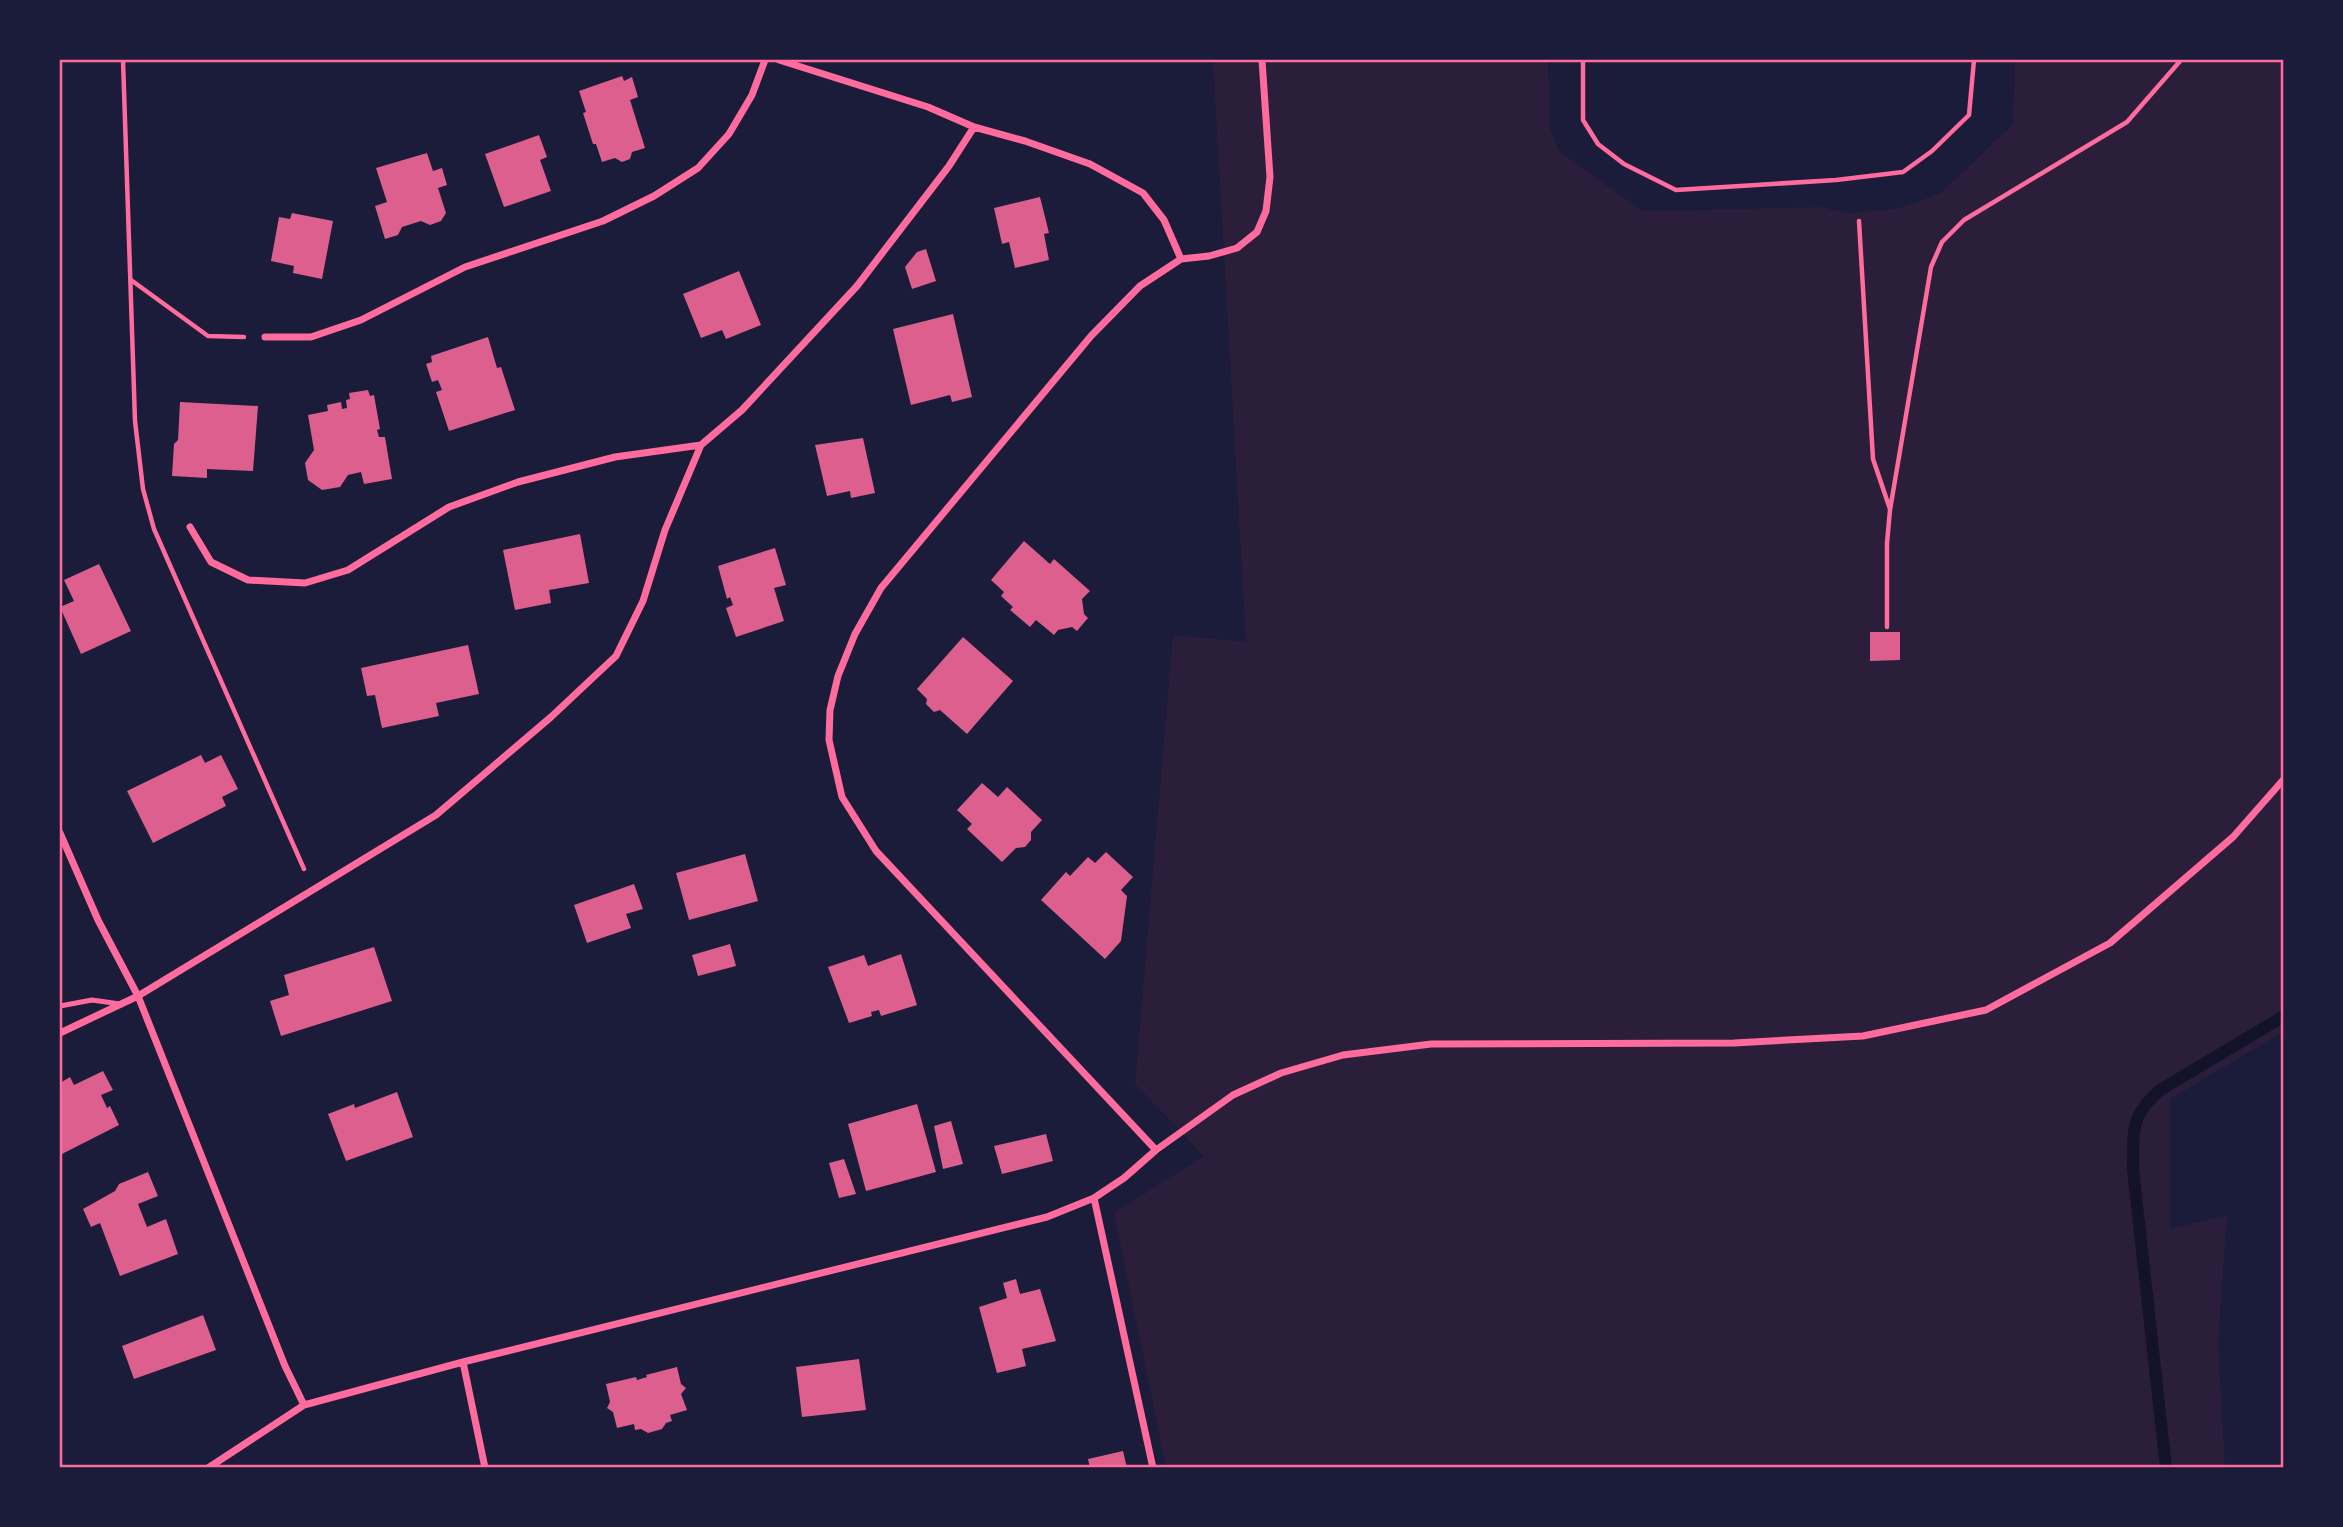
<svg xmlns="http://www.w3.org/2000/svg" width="2343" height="1527" font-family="'Varela Round',sans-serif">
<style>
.green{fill:#2a1e3b}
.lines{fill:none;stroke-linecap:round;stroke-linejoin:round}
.stream{stroke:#12122b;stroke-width:12}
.building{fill:#dd5f8e}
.path{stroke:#ff6b9d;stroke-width:4.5}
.service{stroke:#ff6b9d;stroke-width:5}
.minor{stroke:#ff6b9d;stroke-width:7}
.neatline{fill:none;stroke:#ff6b9d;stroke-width:2.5}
</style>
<rect width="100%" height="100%" fill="#1b1b3a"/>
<path class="green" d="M 1213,60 L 1548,60 L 1550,128 L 1559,151 L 1642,211 L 1823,207 L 1846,213 L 1897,209 L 1941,193 L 2013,124 L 2015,60 L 2283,60 L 2283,1032 L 2170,1099 L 2170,1229 L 2227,1215 L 2218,1342 L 2225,1467 L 1166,1467 L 1114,1213 L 1204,1156 L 1135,1084 L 1173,635 L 1246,642 Z"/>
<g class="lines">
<path class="stream" d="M 2166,1468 L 2133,1169 C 2134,1130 2129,1117 2160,1090 L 2284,1016"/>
</g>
<path class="building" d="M 622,76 L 624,81 L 632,77 L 638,97 L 630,100 L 645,148 L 632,152 L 630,159 L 622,162 L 615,158 L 602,162 L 596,144 L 593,144 L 583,113 L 586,112 L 579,91 Z
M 539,135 L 547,157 L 540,160 L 551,191 L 504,207 L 485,154 Z
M 427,153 L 433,171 L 442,168 L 447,185 L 438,188 L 446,213 L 441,221 L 430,225 L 421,221 L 402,227 L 398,235 L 385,239 L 375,206 L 387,202 L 376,168 Z
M 1040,197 L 1049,233 L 1044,234 L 1049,260 L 1015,268 L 1009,242 L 1002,244 L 994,208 Z
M 292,213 L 333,221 L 322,279 L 293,273 L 294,266 L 271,261 L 279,217 L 290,219 Z
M 926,249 L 936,281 L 912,289 L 905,267 L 917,252 Z
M 739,271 L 761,325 L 726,339 L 722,330 L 701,338 L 683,294 Z
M 953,314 L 972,397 L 952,402 L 950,395 L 911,405 L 893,329 Z
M 488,337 L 497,368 L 501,367 L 515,410 L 449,431 L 436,392 L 442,390 L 438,380 L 432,382 L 426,364 L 432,362 L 431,356 Z
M 368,390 L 370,396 L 374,395 L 380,429 L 377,430 L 379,437 L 385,437 L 392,479 L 364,484 L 361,472 L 348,475 L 340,487 L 322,490 L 308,480 L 305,463 L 314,450 L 308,415 L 328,411 L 327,405 L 341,402 L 342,409 L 347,408 L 346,400 L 350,399 L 349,393 Z
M 180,402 L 258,406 L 253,471 L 207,469 L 207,478 L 172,476 L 174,444 L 178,440 Z
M 863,438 L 875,493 L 851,498 L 850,491 L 827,496 L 815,445 Z
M 580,534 L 589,583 L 549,590 L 551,603 L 515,610 L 503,550 Z
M 1024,541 L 1050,564 L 1054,559 L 1090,591 L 1082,599 L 1084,614 L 1088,618 L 1077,631 L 1072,627 L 1058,630 L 1054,635 L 1036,620 L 1030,627 L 1010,610 L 1013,607 L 1001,596 L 1004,592 L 991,580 Z
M 775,548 L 786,585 L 774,588 L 784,621 L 736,637 L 726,608 L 733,605 L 730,597 L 727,599 L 718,566 Z
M 99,564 L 131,631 L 81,654 L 60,607 L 74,601 L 64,580 Z
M 1870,632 L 1900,632 L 1900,660 L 1870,661 Z
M 963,637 L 1013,681 L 967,734 L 940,710 L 934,712 L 926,704 L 927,699 L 917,689 Z
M 468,645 L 479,694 L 436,703 L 439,716 L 382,728 L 375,695 L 367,696 L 361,668 Z
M 201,755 L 205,763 L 221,755 L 238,789 L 222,797 L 226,806 L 153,843 L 127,791 Z
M 982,783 L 998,797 L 1007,787 L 1042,820 L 1031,832 L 1031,840 L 1025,847 L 1016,848 L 1002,862 L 967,829 L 972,824 L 957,810 Z
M 1106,852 L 1133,877 L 1121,890 L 1127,896 L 1121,941 L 1105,959 L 1041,900 L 1066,872 L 1070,876 L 1088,857 L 1095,863 Z
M 745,854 L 758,901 L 689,920 L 676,873 Z
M 634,884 L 643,909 L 626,914 L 631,928 L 587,943 L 574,905 Z
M 730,944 L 736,966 L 698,976 L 692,955 Z
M 374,947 L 392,1001 L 281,1036 L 270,1001 L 289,995 L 284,975 Z
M 901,954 L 917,1005 L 881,1016 L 879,1010 L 871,1012 L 872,1016 L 849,1023 L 828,967 L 864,955 L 868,966 Z
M 103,1071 L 113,1090 L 101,1095 L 107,1108 L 110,1106 L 119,1125 L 60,1155 L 60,1083 L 70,1077 L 74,1085 Z
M 397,1092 L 413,1137 L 346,1161 L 328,1114 L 354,1104 L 355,1108 Z
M 917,1104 L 936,1172 L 866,1191 L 848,1124 Z
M 951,1121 L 963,1164 L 943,1169 L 934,1126 Z
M 1046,1134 L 1053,1161 L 1002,1174 L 994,1146 Z
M 844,1159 L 856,1194 L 839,1198 L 829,1163 Z
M 148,1172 L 158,1196 L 138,1204 L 147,1227 L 166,1219 L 178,1254 L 120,1276 L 100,1223 L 91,1227 L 83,1209 L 115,1191 L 119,1184 Z
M 1016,1279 L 1020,1294 L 1040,1289 L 1056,1341 L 1022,1349 L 1026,1366 L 997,1373 L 979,1307 L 1007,1298 L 1003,1283 Z
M 203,1315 L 216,1350 L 134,1379 L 122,1346 Z
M 859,1359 L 866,1410 L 802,1417 L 796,1367 Z
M 677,1367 L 681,1384 L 686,1388 L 681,1394 L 687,1410 L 670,1415 L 672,1421 L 666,1423 L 662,1429 L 648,1433 L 641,1429 L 635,1430 L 634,1424 L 617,1428 L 613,1412 L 607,1408 L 610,1402 L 606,1384 L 636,1377 L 637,1380 L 647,1377 L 646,1375 Z
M 1123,1451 L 1127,1468 L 1090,1468 L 1088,1459 Z"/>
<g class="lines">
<path class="path" d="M 123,60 L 135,421 L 143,489 L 154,529 L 304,869
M 1583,60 L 1583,120 L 1598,144 L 1624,164 L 1676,190 L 1836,180 L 1903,172 L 1932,151 L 1969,115 L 1974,60
M 1859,221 L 1873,459 L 1890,509
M 131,280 L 208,336 L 244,337
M 1887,627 L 1887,543 L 1890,510 L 1931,267 L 1942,242 L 1964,220 L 2127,122 L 2181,60"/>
<path class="service" d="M 60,1006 L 92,1000 L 120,1004"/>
<path class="minor" d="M 779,60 L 928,107 L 974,127 L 1025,141 L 1090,164 L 1143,193 L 1164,220 L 1181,259
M 265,337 L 311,337 L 361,320 L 465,267 L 603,221 L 654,196 L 698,168 L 729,134 L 752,95 L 765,60
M 190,527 L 211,562 L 248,580 L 305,583 L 348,570 L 449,507 L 518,482 L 615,457 L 701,445
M 60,833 L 98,920 L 138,996 L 285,1366 L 304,1405
M 60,1033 L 138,996 L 436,815 L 551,717 L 616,656 L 643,601 L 665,530 L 701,445 L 742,410 L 857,286 L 949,166 L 974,127
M 1156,1150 L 876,851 L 842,797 L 829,740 L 830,710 L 838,676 L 855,634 L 881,588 L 1091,336 L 1140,286 L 1181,259 L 1209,256 L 1237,248 L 1257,232 L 1266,211 L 1270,177 L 1262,60
M 1094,1198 L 1153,1468
M 463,1362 L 485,1468
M 208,1468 L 304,1405 L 463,1362 L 1047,1217 L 1094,1198 L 1124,1178 L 1156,1150 L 1233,1095 L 1281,1073 L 1343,1055 L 1431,1044 L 1734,1043 L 1863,1036 L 1986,1010 L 2110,943 L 2233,837 L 2284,779"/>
</g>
<rect width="2343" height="1527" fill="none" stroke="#1b1b3a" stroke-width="122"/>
<rect x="61" y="61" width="2221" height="1405" class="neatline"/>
</svg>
